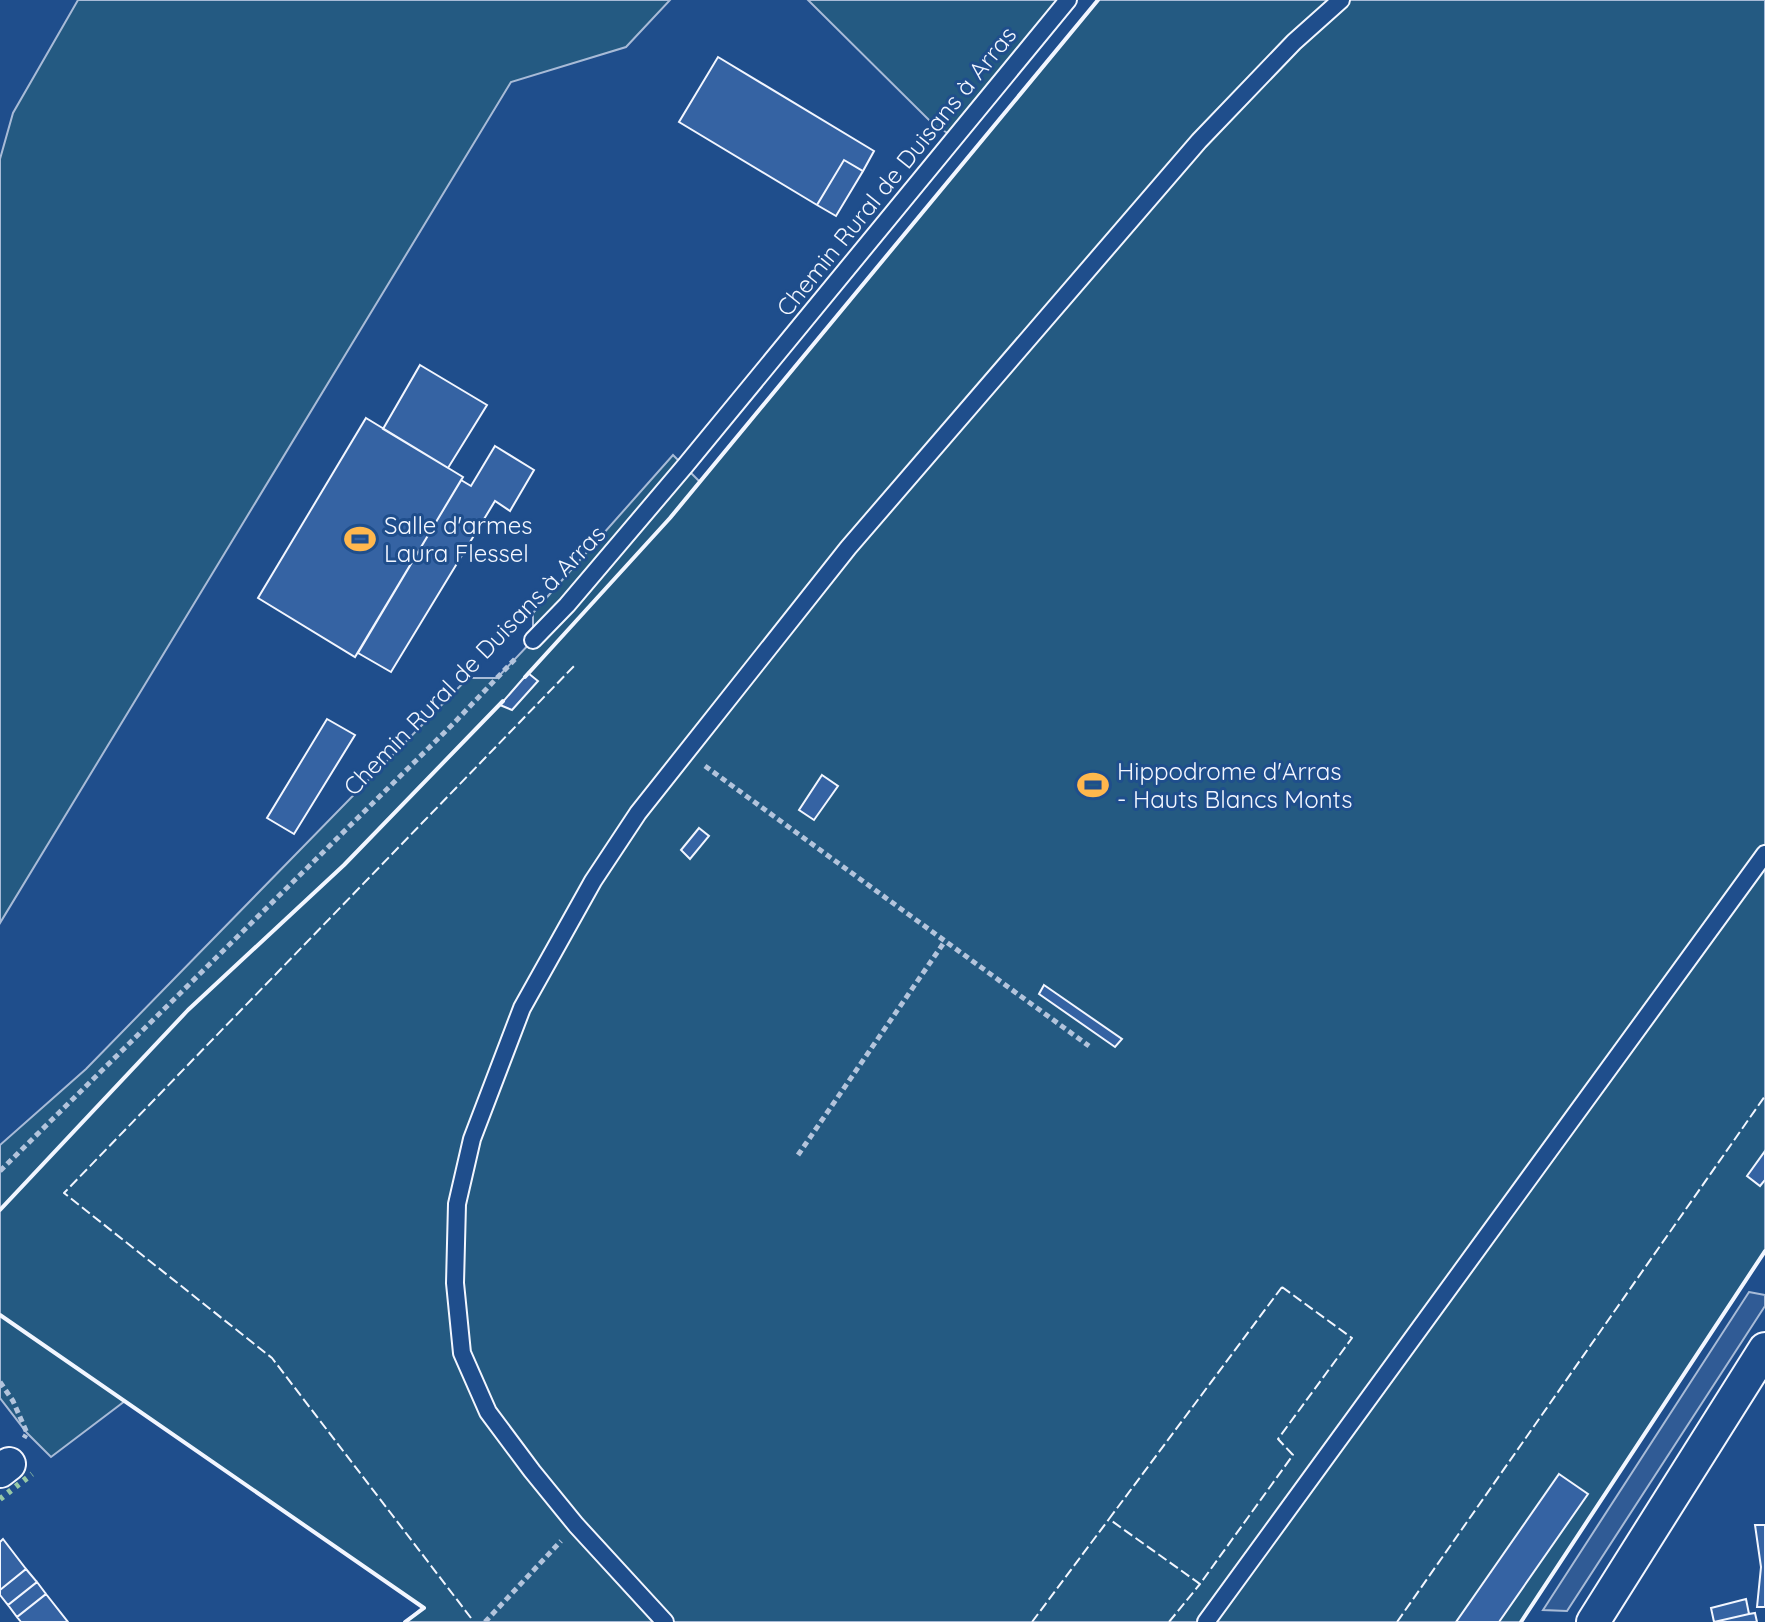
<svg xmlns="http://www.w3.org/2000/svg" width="1765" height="1622" font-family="Quicksand,sans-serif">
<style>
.green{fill:#245a82;stroke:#a8bbd7;stroke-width:2}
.parking{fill:#305b95;stroke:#a8bbd7;stroke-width:2}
.building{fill:#3563a3;stroke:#f2f6ff;stroke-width:2}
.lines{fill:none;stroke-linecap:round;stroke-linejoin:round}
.service-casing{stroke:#f2f6ff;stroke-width:20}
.minor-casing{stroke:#f2f6ff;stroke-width:36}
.path{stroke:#b3c4dc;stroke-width:5;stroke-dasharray:6 4;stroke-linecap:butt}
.service{stroke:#1f4e8c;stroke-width:16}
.minor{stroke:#1f4e8c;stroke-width:32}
.hedge{stroke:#97c8a6;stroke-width:6;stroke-dasharray:4 6;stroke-linecap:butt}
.fence{stroke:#f2f6ff;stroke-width:2;stroke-dasharray:10 4;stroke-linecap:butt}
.wall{stroke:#f2f6ff;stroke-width:4}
.labels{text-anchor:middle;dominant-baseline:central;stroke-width:6;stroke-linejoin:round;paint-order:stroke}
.street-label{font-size:24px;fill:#f2f6ff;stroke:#1f4e8c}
.poi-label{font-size:24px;fill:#f2f6ff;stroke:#1f4e8c;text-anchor:start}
</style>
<rect width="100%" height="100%" fill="#1f4e8c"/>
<path class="green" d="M 78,0 L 670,0 L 626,47 L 511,82 L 0,923 L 0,159 L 13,113 Z
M 808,0 L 1068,0 L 956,138 L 934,125 Z
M 1098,0 L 1765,0 L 1765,1251 L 1521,1622 L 405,1622 L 423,1607 L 125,1401 L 51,1457 L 27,1433 L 0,1398 L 0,1145 L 86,1069 L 468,678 L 497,678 L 533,640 L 533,613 L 673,455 L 700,482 Z"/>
<path class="parking" d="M 1749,1292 L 1765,1295 L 1765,1306 L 1567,1611 L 1543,1610 Z"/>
<path class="building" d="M 718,57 L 874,151 L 863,171 L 844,160 L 817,205 L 679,122 Z
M 844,160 L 863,171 L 836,216 L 817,205 Z
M 420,365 L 487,405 L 448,468 L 383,429 Z
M 366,418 L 463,477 L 355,657 L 258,598 Z
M 495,446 L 534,470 L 510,511 L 495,501 L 391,672 L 358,653 L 461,480 L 471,486 Z
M 528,673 L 538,681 L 512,710 L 500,705 Z
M 327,719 L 355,735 L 294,834 L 267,818 Z
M 822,775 L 838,786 L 814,820 L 799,810 Z
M 699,828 L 709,836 L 690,859 L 681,850 Z
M 1044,985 L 1122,1039 L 1115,1047 L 1039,994 Z
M 1765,1151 L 1765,1180 L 1760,1186 L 1747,1176 Z
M 1559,1474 L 1588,1494 L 1499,1622 L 1456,1622 Z
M 1755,1525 L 1765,1525 L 1765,1607 L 1757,1607 L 1761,1567 Z
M 3,1539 L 26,1569 L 0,1590 L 0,1542 Z
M 26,1569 L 37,1582 L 8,1605 L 0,1595 L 0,1590 Z
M 37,1582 L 46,1594 L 17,1617 L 8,1605 Z
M 46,1594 L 68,1622 L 21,1622 L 17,1617 Z
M 1746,1599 L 1749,1614 L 1714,1622 L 1711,1608 Z
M 1755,1613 L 1757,1622 L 1714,1622 L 1749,1614 Z"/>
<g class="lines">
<defs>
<path id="service" d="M 533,640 L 567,605 L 685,466 L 1068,0
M 665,1622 L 576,1525 L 532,1471 L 488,1412 L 462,1353 L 455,1283 L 457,1204 L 472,1139 L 522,1008 L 593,881 L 638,813 L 848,548 L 1199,141 L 1294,42 L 1341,0
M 1206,1622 L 1765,854"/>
<path id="minor" d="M 0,1471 L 9,1464
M 1593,1622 L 1765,1349"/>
</defs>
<use href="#service" class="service-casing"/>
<use href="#minor" class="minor-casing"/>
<path class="path" d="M 705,766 L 1089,1046
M 798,1155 L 945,941
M 0,1171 L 453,724 L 516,658
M 0,1382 L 13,1401 L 27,1433 L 24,1438
M 485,1622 L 561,1541"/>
<use href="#service" class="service"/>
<use href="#minor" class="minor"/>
<path class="hedge" d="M 0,1499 L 32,1474"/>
<path class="fence" d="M 1282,1287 L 1352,1338 L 1278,1439 L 1293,1455 L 1200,1584 L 1109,1519 Z
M 471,1618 L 272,1358 L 64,1193 L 576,664
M 1032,1622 L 1109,1519
M 1169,1622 L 1200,1584 L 1197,1582
M 1397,1622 L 1765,1096"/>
<path class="wall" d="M 525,677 L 670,518 L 1098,0
M 0,1210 L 188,1010 L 344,865 L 503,701
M 0,1315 L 424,1608 L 405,1622
M 1521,1622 L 1765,1251"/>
</g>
<defs>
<symbol id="stadium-bare" viewBox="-9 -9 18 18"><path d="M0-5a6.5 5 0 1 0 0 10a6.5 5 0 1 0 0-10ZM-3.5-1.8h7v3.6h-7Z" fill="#ffb74d" stroke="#1f4e8c" stroke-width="2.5" paint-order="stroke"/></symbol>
</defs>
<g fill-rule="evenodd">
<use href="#stadium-bare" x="338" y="517" width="44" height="44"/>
<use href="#stadium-bare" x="1071" y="763" width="44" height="44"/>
</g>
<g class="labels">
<g class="street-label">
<text transform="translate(896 171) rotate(-51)">Chemin Rural de Duisans à Arras</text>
<text transform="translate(474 660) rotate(-46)">Chemin Rural de Duisans à Arras</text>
</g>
<g class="poi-label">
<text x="384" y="525">Salle d'armes<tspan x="384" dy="28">Laura Flessel</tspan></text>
<text x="1117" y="771">Hippodrome d'Arras<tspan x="1117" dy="28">- Hauts Blancs Monts</tspan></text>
</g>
</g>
</svg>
